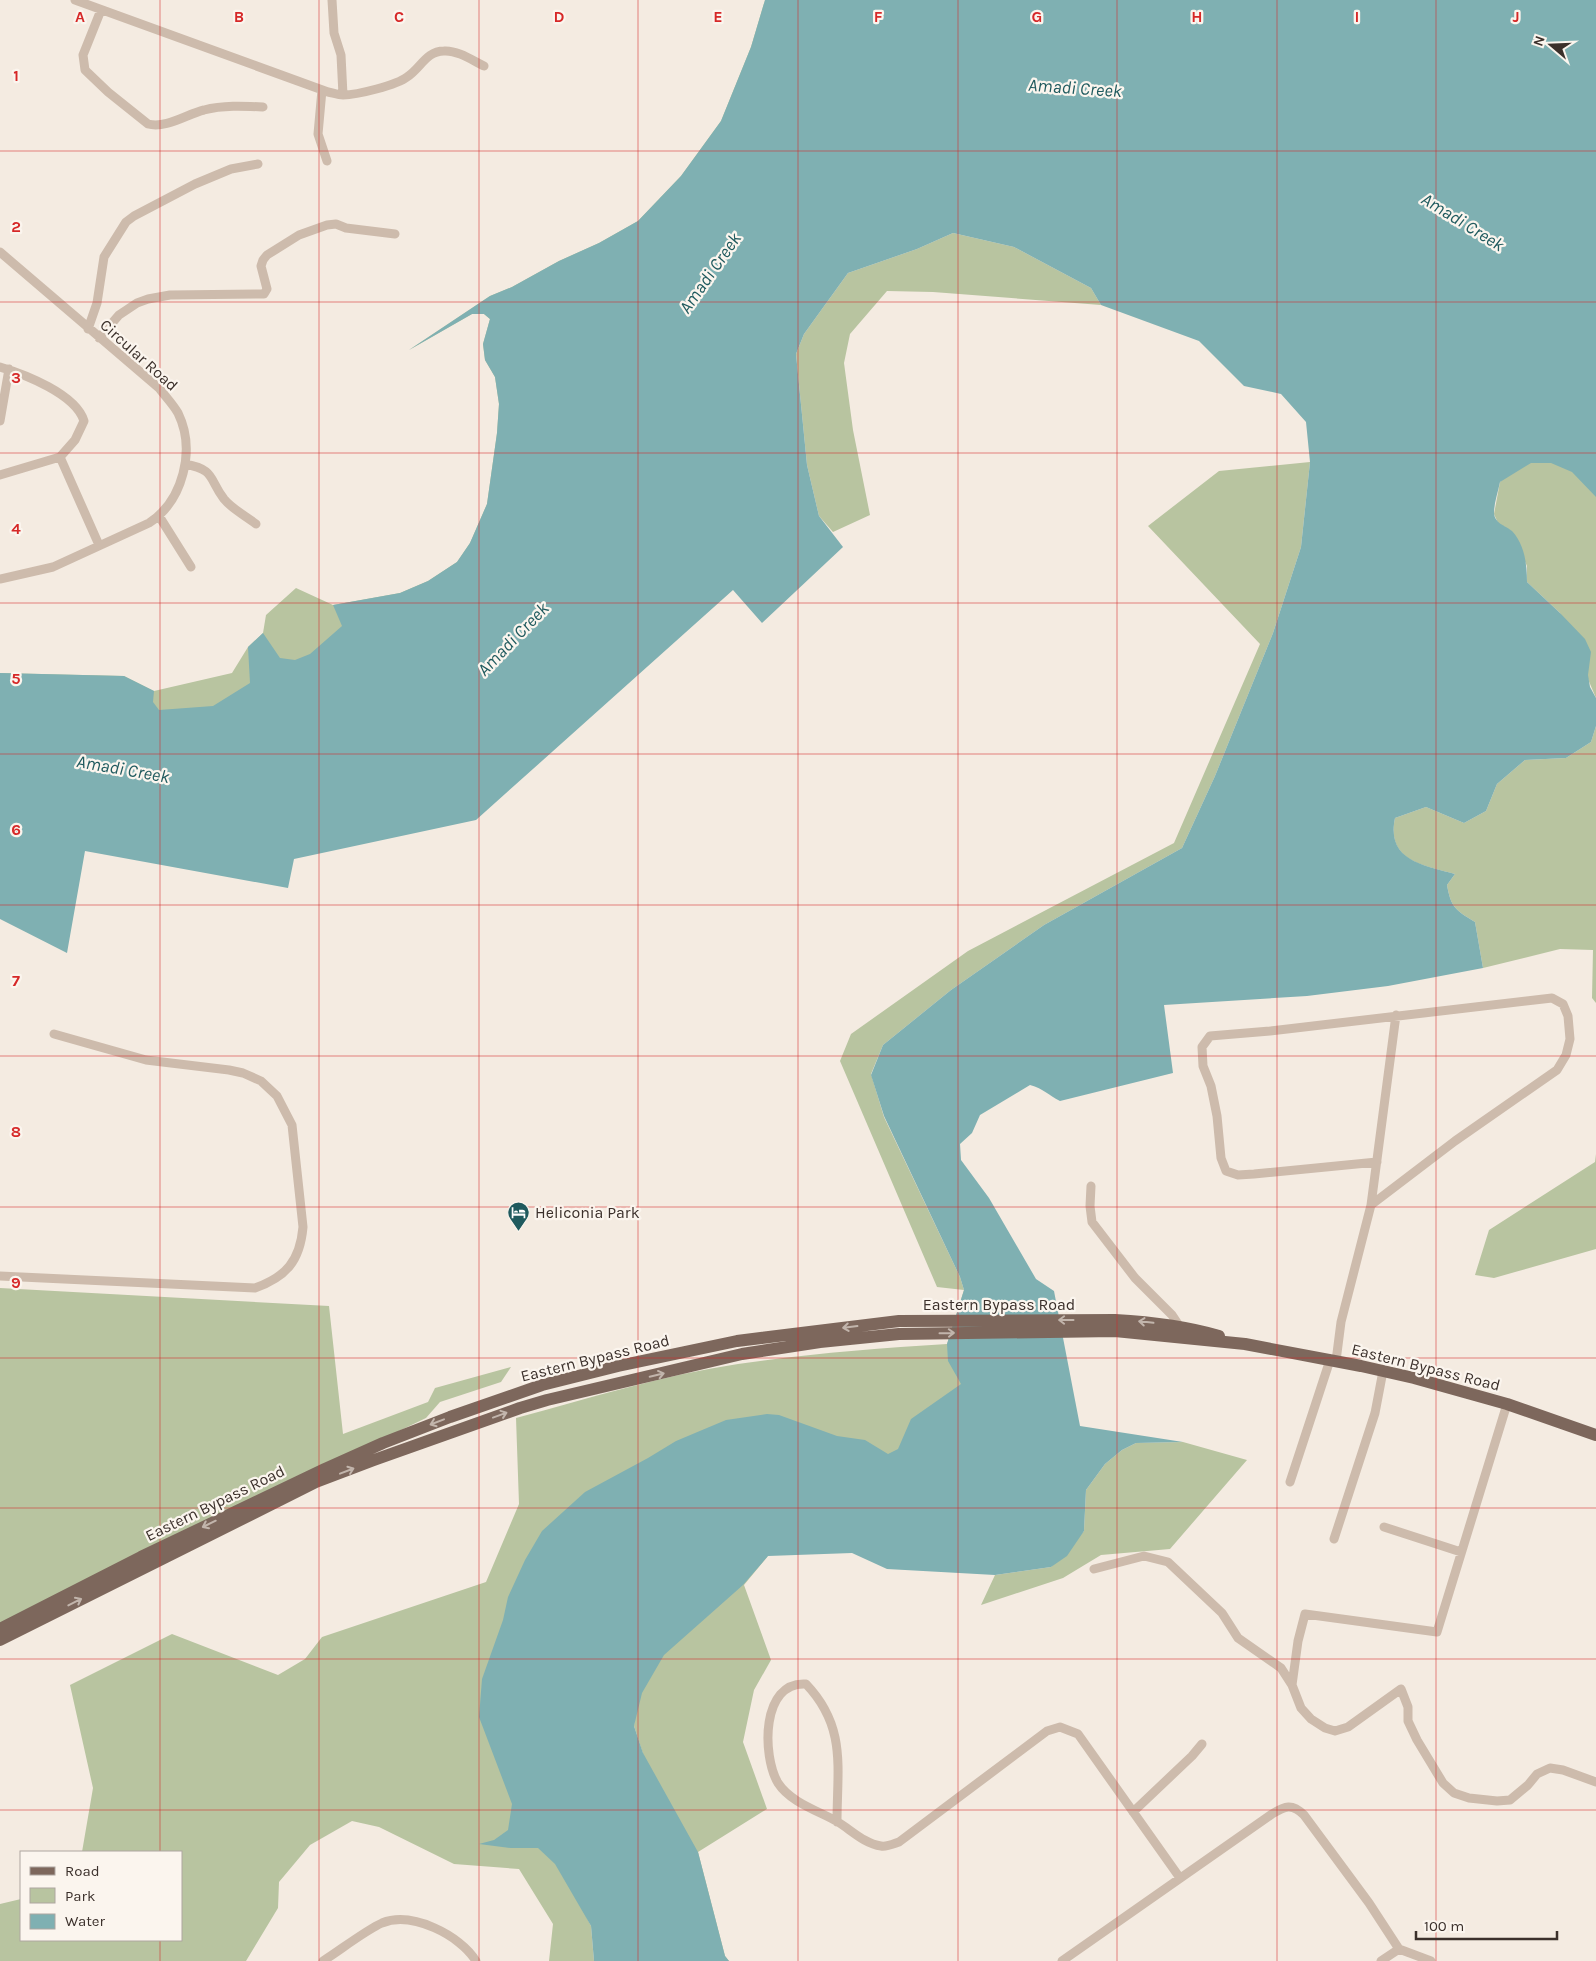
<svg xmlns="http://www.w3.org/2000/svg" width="1596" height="1961" font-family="Karla,sans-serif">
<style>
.green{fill:#b8c4a0}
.water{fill:#7fb0b2}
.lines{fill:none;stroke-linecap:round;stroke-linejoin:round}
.minor{stroke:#cdbbac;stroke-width:9}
.primary{stroke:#7d675c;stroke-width:12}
.oneway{stroke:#c2b5ac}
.grid{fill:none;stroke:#d62828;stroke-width:1;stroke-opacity:0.55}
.labels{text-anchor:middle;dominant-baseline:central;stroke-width:4.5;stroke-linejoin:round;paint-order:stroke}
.street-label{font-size:16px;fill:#3b302b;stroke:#fbf5ee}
.poi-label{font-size:16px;fill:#3b302b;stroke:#fbf5ee;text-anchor:start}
.water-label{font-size:18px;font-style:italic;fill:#1f5a5e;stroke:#fbf5ee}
.grid-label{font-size:16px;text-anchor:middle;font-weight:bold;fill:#d62828;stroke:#fbf5ee;stroke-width:4.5;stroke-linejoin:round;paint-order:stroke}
</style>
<rect width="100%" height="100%" fill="#f4ebe1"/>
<path class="green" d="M 765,0 L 758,62 L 483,545 L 319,668 L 158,728 L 0,673 L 124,676 L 154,691 L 232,673 L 248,647 L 263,633 L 266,615 L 296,588 L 333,605 L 400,593 L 428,581 L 457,562 L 470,543 L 487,504 L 497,433 L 499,404 L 495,377 L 485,360 L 483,344 L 490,319 L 484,314 L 472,314 L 409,350 L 490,296 L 512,287 L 559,261 L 599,243 L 638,221 L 681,176 L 721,121 L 751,47 Z
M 953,233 L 1014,247 L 1091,288 L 1101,305 L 933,292 L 887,291 L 850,334 L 844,363 L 853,430 L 870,515 L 833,532 L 819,516 L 807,465 L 796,354 L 804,334 L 848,273 L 917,249 Z
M 1527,455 L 1596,470 L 1596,698 L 1560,613 L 1527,582 L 1527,566 L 1511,531 L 1498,523 L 1494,514 L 1500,482 Z
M 1310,462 L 1301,547 L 1273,633 L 1215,776 L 1182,848 L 1044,925 L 951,990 L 883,1045 L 871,1074 L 884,1117 L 960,1277 L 964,1290 L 984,1383 L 886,1459 L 769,1440 L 551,1847 L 591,1926 L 594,1961 L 549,1961 L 553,1924 L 519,1869 L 454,1864 L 379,1827 L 352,1821 L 310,1845 L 279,1882 L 278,1908 L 246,1961 L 0,1961 L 0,1904 L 21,1899 L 21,1940 L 181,1940 L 181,1852 L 82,1852 L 93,1788 L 70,1685 L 172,1634 L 278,1675 L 305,1659 L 322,1637 L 486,1582 L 519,1504 L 516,1418 C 590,1398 663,1375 738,1364 C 807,1354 877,1348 947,1344 L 964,1290 L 937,1287 L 840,1061 L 851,1034 L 968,951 L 1174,843 L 1260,644 L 1148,526 L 1219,471 Z
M 1596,726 L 1596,1003 L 1592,998 L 1593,950 L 1560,949 L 1483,968 L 1475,922 C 1455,910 1451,907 1447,885 L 1455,874 C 1423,865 1386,861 1395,818 L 1426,807 L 1464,823 L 1486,811 L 1497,784 L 1525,760 L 1566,758 L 1591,742 Z
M 1596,1154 L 1596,1249 L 1494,1278 L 1475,1275 L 1489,1230 L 1595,1162 Z
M 0,1288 L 329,1306 L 343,1434 L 428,1402 L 435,1388 L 511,1367 L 501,1382 L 440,1402 L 426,1418 L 106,1572 L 0,1628 Z
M 1183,1442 L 1247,1460 L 1170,1549 L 1101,1555 L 1063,1578 L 981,1605 L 995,1575 L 1051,1567 L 1084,1531 L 1086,1490 L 1105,1464 L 1122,1450 L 1136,1443 Z
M 768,1556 L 744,1585 L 771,1660 L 754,1690 L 743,1742 L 767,1809 L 698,1852 L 725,1956 L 729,1961 L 710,1961 L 634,1726 L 644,1602 Z"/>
<path class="water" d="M 765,0 L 1596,0 L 1596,497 L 1572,472 L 1551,463 L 1531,463 L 1500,482 C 1498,492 1494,503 1494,513 C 1495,524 1505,525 1512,531 C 1525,545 1527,565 1527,582 L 1560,613 L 1585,639 L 1591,652 L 1588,675 L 1590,687 L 1596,698 L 1596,726 L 1591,742 L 1566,758 L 1525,760 L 1497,784 L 1486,811 L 1464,823 L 1426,807 L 1395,818 C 1386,861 1424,865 1455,874 L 1447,885 C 1451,907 1455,910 1475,922 L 1483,968 L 1388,986 L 1307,996 L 1164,1005 L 1173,1073 L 1060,1101 C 1048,1095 1044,1089 1030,1085 L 980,1115 L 972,1133 L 960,1144 L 961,1160 L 989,1198 L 1036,1279 L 1054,1291 L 1080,1426 L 1183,1442 L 1136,1443 L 1122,1450 L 1105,1464 L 1086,1490 L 1084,1531 L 1067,1556 L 1051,1567 L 995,1575 L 887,1569 L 852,1553 L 768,1556 L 743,1585 L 664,1655 L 642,1693 L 634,1726 L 643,1753 L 698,1852 L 725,1956 L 729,1961 L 594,1961 L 591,1926 L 555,1864 L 538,1848 L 511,1848 L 479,1844 L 494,1840 L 508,1830 L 512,1804 L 479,1717 L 482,1679 L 503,1620 L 508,1597 L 525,1560 L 542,1531 L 585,1492 L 648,1458 L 676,1441 L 726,1420 L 767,1414 L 779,1415 L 837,1436 L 865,1440 L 888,1454 L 898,1449 L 911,1419 L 961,1384 L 948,1361 L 947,1344 L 964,1290 L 960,1277 L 884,1116 L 871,1075 L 883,1045 L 951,990 L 1044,925 L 1182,848 L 1215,776 L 1273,633 L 1301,547 L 1310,462 L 1306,422 L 1281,394 L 1244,386 L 1199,341 L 1101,305 L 1091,288 L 1014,247 L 953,233 L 917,249 L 848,273 L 804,334 L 796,354 L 807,465 L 819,516 L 843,547 L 762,623 L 733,590 L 476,820 L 294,859 L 288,888 L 85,851 L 67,953 L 0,919 L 0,673 L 124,676 L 154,691 L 153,702 L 159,710 L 213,706 L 250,683 L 248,647 L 263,633 L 280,658 L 295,660 L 310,654 L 342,626 L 333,605 L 400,593 L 428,581 L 457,562 L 470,543 L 487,504 L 497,433 L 499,404 L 495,377 L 485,360 L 483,344 L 490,319 L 484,314 L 472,314 L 409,350 L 490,296 L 512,287 L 559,261 L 599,243 L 638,221 L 681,176 L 721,121 L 751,47 Z"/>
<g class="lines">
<path class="minor" d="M 75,0 L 328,92 C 333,93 338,95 343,95 C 357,95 397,85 407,77 C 421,68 426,51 444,51 C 457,50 472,60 484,66
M 332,0 L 334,33 L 341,55 L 343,95
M 101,10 L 83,55 L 85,70 L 108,92 L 148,124 C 166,129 187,114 204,110 C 223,105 243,106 263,107
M 322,90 L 318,134 L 327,161
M 0,252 L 159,388 C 165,396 173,404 178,413 C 196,450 183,501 149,523 L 53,567 L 0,579
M 88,329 L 97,303 L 104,257 L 126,222 L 134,216 L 195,184 L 231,169 L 258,164
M 99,338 L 119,315 L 137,303 L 148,299 L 170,295 L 264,294 L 267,289 L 261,266 L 263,260 L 267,255 L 299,235 L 327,225 L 336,224 L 346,228 L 395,234
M 0,367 C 24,374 76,394 84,421 L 75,440 L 60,457 L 0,475
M 0,421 L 9,369
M 60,457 L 99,545
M 185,464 C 216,470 208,478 224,499 C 232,509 246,516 256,524
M 159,516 L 191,567
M 1091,1186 L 1090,1206 L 1092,1222 L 1135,1278 L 1172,1315 L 1180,1327
M 1371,1205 L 1455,1141 L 1557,1070 L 1566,1055 L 1570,1039 L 1568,1016 L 1563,1004 L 1552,998 L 1270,1031 L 1210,1036 L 1202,1047 L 1203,1066 L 1211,1086 L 1217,1116 L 1221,1158 L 1226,1171 L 1238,1175 L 1254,1174 L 1377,1162
M 0,1276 L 255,1288 C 286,1277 300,1261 303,1227 L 292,1125 L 277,1096 L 261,1081 L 243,1073 L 229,1070 L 146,1060 L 54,1034
M 1336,1361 L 1341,1322 L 1371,1205 L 1396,1015
M 1290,1482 L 1330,1360
M 1384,1527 L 1461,1552
M 1334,1539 L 1375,1413 L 1383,1371
M 1094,1569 L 1144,1556 L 1168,1562 L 1222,1613 L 1238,1638 L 1281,1668 L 1292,1685 L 1301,1708 L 1311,1719 L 1325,1728 L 1335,1731 L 1348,1727 L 1401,1689 L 1408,1707 L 1408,1721 L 1417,1740 L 1443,1783 L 1454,1793 L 1469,1798 L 1497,1801 L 1510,1800 L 1528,1785 L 1537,1774 L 1550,1768 L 1563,1770 L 1596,1782
M 1292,1685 L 1298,1641 L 1305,1614 L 1437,1632 L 1507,1404
M 1133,1812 L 1192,1756 L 1202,1744
M 837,1822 C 837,1768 847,1727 806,1684 C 761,1681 762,1756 778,1783 C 791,1803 819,1811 838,1822 C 851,1830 865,1844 881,1846 C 887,1847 893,1844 899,1842 L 1047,1731 L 1060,1727 L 1078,1734 L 1180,1878
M 1399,1949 L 1431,1961
M 323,1961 C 339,1951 366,1930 382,1923 C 412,1911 460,1935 476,1961
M 1062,1961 L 1272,1814 C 1285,1806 1292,1803 1304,1815 L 1369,1903 L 1399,1949 L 1381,1961"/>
<path class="primary" d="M 0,1629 L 141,1557 L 325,1469 L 383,1443 L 450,1417 L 542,1385 L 618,1366 L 737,1341 L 899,1321 L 1115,1320 C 1150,1322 1185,1326 1219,1336
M 0,1640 L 316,1482 L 374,1460 L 520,1408 L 547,1400 L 742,1354 L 820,1342 L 899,1334 L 1115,1331 L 1245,1344 L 1361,1366 L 1414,1378 L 1507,1404 L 1596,1435"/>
</g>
<defs><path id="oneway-shaft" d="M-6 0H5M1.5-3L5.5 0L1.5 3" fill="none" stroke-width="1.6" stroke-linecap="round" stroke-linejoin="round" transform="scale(1.25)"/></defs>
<g class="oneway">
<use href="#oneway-shaft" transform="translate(1066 1320) rotate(180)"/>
<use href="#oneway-shaft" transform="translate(1146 1322) rotate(-174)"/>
<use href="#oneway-shaft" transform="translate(850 1327) rotate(173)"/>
<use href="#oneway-shaft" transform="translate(947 1333) rotate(-1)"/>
<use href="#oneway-shaft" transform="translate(657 1375) rotate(-13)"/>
<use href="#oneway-shaft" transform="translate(500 1415) rotate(-20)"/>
<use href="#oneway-shaft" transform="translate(437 1422) rotate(159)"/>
<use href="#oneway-shaft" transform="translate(347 1471) rotate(-21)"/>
<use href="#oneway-shaft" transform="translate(209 1524) rotate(154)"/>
<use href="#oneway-shaft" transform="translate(75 1602) rotate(-27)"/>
</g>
<path class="grid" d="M 160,0 L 160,1852M 319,0 L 319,1961M 479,0 L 479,1961M 638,0 L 638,1961M 798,0 L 798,1961M 958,0 L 958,1961M 1117,0 L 1117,1961M 1277,0 L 1277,1961M 1436,0 L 1436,1961M 0,151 L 1596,151M 0,302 L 1596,302M 0,453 L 1596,453M 0,603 L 1596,603M 0,754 L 1596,754M 0,905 L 1596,905M 0,1056 L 1596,1056M 0,1207 L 1596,1207M 0,1358 L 1596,1358M 0,1508 L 1596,1508M 0,1659 L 1596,1659M 0,1810 L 1596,1810M 160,1940 L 160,1961"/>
<defs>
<symbol id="hotel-pin" viewBox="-11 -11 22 30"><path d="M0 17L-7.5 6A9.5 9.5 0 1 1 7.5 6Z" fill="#1f5a5e" stroke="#fbf5ee"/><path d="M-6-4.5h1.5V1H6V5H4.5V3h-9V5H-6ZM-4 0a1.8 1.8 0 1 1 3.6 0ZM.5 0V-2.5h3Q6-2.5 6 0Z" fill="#fff"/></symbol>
</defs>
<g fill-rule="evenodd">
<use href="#hotel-pin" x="506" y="1200" width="25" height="34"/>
</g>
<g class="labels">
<g class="street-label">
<text transform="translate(139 355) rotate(42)">Circular Road</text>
<text x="999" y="1304">Eastern Bypass Road</text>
<text transform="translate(595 1358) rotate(-14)">Eastern Bypass Road</text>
<text transform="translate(1426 1367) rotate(14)">Eastern Bypass Road</text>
<text transform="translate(215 1503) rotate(-26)">Eastern Bypass Road</text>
</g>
<g class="poi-label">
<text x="535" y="1212">Heliconia Park</text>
</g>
<g class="water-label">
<text transform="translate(1075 88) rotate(4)">Amadi Creek</text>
<text transform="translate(1463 222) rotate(32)">Amadi Creek</text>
<text transform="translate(710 273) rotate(-55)">Amadi Creek</text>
<text transform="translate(513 639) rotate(-46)">Amadi Creek</text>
<text transform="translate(123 769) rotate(10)">Amadi Creek</text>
</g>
</g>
<g class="grid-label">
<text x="80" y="22">A</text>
<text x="239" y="22">B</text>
<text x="399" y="22">C</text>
<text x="559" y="22">D</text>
<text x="718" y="22">E</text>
<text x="878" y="22">F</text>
<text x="1037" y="22">G</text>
<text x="1197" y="22">H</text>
<text x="1357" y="22">I</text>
<text x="1516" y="22">J</text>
<text x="16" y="81">1</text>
<text x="16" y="232">2</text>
<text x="16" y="383">3</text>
<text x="16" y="534">4</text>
<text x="16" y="684">5</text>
<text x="16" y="835">6</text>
<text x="16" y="986">7</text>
<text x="16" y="1137">8</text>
<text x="16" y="1288">9</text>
</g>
<rect x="20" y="1851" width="162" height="90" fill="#fbf5ee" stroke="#aea6a0"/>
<rect x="30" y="1867" width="25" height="8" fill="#7d675c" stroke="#aea6a0"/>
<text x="65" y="1876" font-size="15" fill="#3b302b">Road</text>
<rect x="30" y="1888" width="25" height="15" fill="#b8c4a0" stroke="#aea6a0"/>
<text x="65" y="1901" font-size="15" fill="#3b302b">Park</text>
<rect x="30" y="1914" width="25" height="15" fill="#7fb0b2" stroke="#aea6a0"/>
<text x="65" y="1926" font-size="15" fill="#3b302b">Water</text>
<g transform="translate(1551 45) rotate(289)" stroke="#fbf5ee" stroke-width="4" paint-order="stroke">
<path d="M0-4L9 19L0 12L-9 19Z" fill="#3b302b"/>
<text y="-8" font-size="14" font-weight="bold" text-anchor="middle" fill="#3b302b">N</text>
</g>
<path d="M1416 1931v8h141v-8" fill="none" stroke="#3b302b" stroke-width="2.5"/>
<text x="1424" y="1931" font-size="15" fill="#3b302b" stroke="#fbf5ee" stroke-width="4" paint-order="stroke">100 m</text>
</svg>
